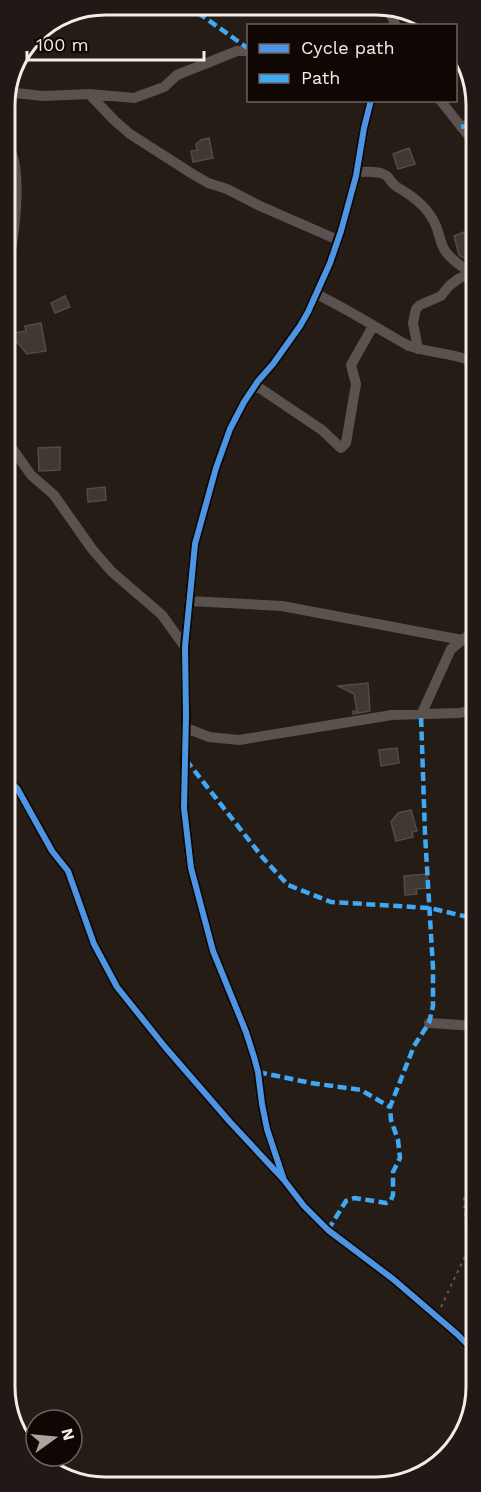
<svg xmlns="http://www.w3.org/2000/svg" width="481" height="1492" font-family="'Work Sans',sans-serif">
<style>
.building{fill:#403932;stroke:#524b44;stroke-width:1.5}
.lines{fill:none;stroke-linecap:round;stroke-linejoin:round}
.path{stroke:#615854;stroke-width:2;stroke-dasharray:3 4.5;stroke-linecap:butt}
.street{stroke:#5a524e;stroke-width:10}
.quiet{stroke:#3fa9f5;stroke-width:4.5;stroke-dasharray:9 4.5;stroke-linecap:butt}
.cycleway-casing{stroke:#0f0704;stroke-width:10}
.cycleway{stroke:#4d94e3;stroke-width:6}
.rim{fill:none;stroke:#f8ebe4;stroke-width:3}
</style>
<rect width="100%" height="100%" fill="#261c16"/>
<path class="building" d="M 209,138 L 213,158 L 193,162 L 191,151 L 197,150 L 196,144 L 201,140 Z
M 409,148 L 415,164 L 398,169 L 393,154 Z
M 464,232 L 472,260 L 468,261 L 459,255 L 454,236 Z
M 65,296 L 70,307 L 55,313 L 51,303 Z
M 41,323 L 46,351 L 27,354 L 18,343 L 16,343 L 14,333 L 26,331 L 25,326 Z
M 60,447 L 60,470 L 39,471 L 38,448 Z
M 105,487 L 106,500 L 88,502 L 87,489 Z
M 368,683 L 370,711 L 353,714 L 353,711 L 357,712 L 354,694 L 338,686 Z
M 397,748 L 399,763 L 381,766 L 379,750 Z
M 411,810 L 417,831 L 412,832 L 413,837 L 396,841 L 391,822 L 398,813 Z
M 427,874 L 428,888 L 416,889 L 417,894 L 405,895 L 404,876 Z"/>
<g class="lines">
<path class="path" d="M 441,1307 L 467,1252 L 464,1197 L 476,1196"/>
<path class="street" d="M 387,6 L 396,26
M 417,26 L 420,20
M 6,92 L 43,96 L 89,94 L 134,98 L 164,87 L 177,75 L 237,51 L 249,51
M 89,94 L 115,121 L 130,134 L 191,173 L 208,183 L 227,189 L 260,206 L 338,240
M 440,100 L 475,144
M 461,127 L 475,122
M 5,134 C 8,144 13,154 15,165 C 20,202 12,249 5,285
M 357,172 C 366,172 381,170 388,177 C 391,181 392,184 397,187 C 413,196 429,208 436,226 C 440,235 440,244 446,252 C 452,261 462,266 471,273
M 316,294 C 348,309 378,329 409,346 C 430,353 454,353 475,362
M 418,349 L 413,323 L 416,309 L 420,305 L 441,296 L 449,286 L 458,279 L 475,271
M 255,385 L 322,430 L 341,448 L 346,443 L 356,384 L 351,365 L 373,326
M 5,438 L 31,475 L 54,495 L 92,549 L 111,571 L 162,615 L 185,647
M 189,601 L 282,606 L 462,640
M 421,715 L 451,649 L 475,630
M 186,728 L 209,737 L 239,740 L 392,715 L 460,713 L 475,709
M 6,779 L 17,788 L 52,851 L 68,871 L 94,944 L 117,987 L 165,1047 L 230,1122 L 284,1180 L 304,1206 L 328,1230 L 393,1279 L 457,1334 L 476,1353
M 429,1023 L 476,1026
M 284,1180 L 267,1129 L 262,1104 L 258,1072 L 254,1057 L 246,1032 L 213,951 L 191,868 L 184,808 L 186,715 L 185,647 L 195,544 L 216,468 L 230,429 L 244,402 L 258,381 L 273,364 L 300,326 L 308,312 L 330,263 L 341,231 L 356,176 L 364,128 L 371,100"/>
<path class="quiet" d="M 187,5 L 249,49
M 469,76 L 475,100
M 461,127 L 475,124
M 5,212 L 15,209
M 186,760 L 263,858 L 288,885 L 331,902 L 430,908 L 476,919
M 258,1072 L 311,1083 L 361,1090 L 390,1107
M 328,1230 L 346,1201 L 355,1198 L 386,1203 L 391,1200 L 393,1195 L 393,1172 L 400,1158 L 398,1140 L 391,1120 L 390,1107 L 414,1046 L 429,1023 L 433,1006 L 433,968 L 425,834 L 421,715"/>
<defs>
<path id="cycleway" d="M 6,779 L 17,788 L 52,851 L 68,871 L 94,944 L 117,987 L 165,1047 L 230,1122 L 284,1180 L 304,1206 L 328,1230 L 393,1279 L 457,1334 L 476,1353
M 284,1180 L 267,1129 L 262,1104 L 258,1072 L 254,1057 L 246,1032 L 213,951 L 191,868 L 184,808 L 186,715 L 185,647 L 195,544 L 216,468 L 230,429 L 244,402 L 258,381 L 273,364 L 300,326 L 308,312 L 330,263 L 341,231 L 356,176 L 364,128 L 371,100"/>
</defs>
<use href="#cycleway" class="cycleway-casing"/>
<use href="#cycleway" class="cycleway"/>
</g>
<path d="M0 0H481V1492H0ZM105 15H376A90 90 0 0 1 466 105V1387A90 90 0 0 1 376 1477H105A90 90 0 0 1 15 1387V105A90 90 0 0 1 105 15Z" fill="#221916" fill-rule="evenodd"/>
<path class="rim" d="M105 15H376A90 90 0 0 1 466 105V1387A90 90 0 0 1 376 1477H105A90 90 0 0 1 15 1387V105A90 90 0 0 1 105 15Z"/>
<rect x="247" y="24" width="210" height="78" fill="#0f0704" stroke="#6c625e" stroke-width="1.5"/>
<rect x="259" y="44" width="30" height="9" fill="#4d94e3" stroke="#6c625e" stroke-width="1.5"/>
<text x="301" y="54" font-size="18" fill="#f8ebe4">Cycle path</text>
<rect x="259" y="74" width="30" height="9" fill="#3fa9f5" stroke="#6c625e" stroke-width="1.5"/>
<text x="301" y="84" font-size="18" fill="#f8ebe4">Path</text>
<g transform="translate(54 1438) rotate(75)"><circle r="28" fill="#0f0704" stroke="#6c625e" stroke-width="1.5"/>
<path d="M0-4.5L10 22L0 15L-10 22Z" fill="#aea39c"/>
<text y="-9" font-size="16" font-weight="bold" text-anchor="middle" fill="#f8ebe4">N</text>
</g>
<path d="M27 51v9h177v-9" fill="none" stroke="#f8ebe4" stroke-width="3"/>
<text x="36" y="51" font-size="18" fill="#f8ebe4" stroke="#0f0704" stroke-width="4.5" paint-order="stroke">100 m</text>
</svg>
